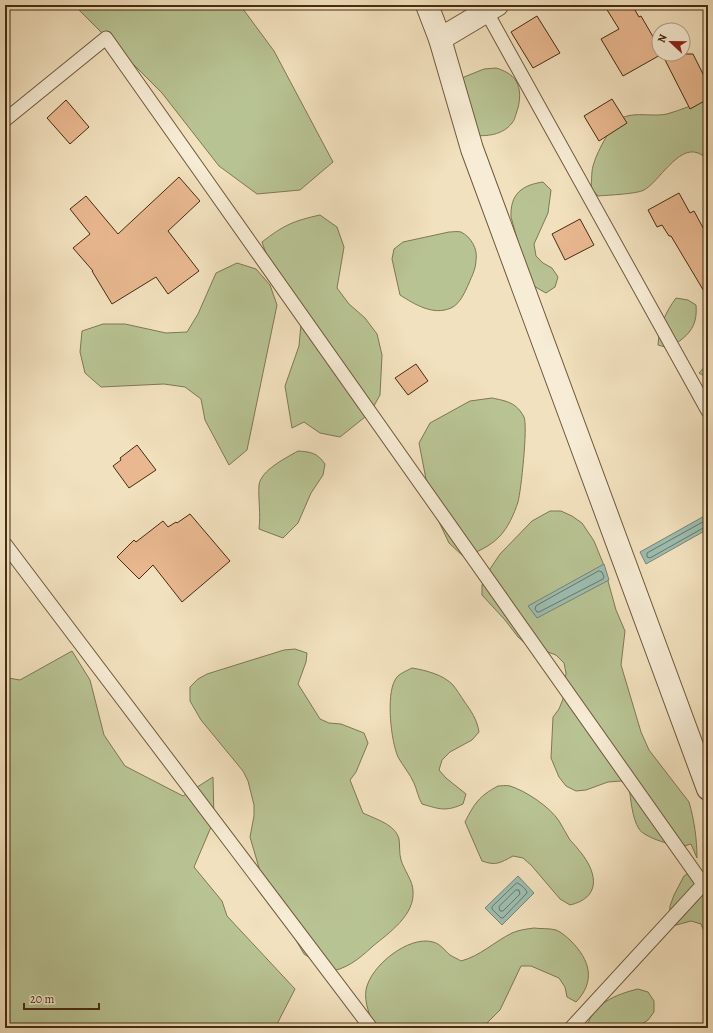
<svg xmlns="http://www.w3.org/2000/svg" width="713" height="1033" font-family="Alegreya,serif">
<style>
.green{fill:#b8c393;stroke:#7e7852}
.water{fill:#9bbeb2;stroke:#798472}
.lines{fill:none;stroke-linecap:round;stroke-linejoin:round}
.shore{stroke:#707562;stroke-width:1}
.building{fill:#e9b890;stroke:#452c11}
.service-casing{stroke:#70593c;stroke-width:15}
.minor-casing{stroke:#70593c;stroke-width:24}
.tertiary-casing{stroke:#70593c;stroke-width:24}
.service{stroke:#f7ecd5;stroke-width:13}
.minor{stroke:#f7ecd5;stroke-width:22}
.tertiary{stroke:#f7ecd5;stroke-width:22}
</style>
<rect width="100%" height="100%" fill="#f2e1be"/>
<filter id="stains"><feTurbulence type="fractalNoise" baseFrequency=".005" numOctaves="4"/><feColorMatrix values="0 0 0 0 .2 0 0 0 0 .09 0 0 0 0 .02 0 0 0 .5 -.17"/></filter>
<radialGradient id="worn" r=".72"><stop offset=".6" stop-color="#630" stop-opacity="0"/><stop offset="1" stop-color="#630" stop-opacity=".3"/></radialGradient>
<path class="green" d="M 74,5 L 240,5 L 274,51 L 333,162 L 300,190 L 257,194 L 219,166 L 162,93 Z
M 496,68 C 503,70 512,74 516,81 C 521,89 520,100 518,108 C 516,113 515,120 512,123 C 503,135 486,137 472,135 L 459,87 L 464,77 L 484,69 Z
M 708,99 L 708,159 C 705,157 701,154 698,153 C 678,145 659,182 644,190 C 637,194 609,195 598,196 L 591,188 C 592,180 591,170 594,163 C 597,152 613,121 624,117 C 637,112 653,117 667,114 C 681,110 695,104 708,99 Z
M 543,182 L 551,190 L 548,213 L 534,244 L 536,256 L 543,263 L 552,268 L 558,277 L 555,287 L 546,293 L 537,288 L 529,281 L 511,217 C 510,194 522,185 543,182 Z
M 320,215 L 337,227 L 344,247 L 337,288 L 349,304 L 365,318 L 377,334 L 382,355 L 380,395 L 370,413 L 340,437 L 320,433 L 304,422 L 292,428 L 285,386 L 299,346 L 301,324 L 270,265 L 262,242 C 284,225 293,221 320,215 Z
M 449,232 C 452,232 457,231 461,232 C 471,237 478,249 476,260 C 476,268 472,276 469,283 C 465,292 460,304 451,308 C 433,316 414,304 400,295 L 392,259 L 394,249 L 403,242 Z
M 237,263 L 256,269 L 270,285 L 277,305 L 247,450 L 229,465 L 205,420 L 201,399 L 185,387 L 164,384 L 101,387 L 85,373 L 80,352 L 82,331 L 103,324 L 125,324 L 166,333 L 187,332 L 198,314 L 216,273 Z
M 676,298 L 688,300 L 696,305 C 698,328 687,337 669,348 L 658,345 C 659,327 665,313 676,298 Z
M 708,363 L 708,378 L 699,373 Z
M 492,398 C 506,401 516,402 524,417 C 528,426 521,491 518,502 C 514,514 508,528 499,537 C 489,547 477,552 464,557 L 449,543 L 431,505 L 419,443 L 430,423 L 470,401 Z
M 298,451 C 312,452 317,453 325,464 L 323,475 L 311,493 L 298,523 L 283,538 L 259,529 C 261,514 258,499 259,485 C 261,470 286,458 298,451 Z
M 550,511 L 561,511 L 572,516 L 582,523 L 594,541 L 603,563 L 616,610 L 625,631 L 621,665 L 641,732 L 649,750 L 689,802 C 694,819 697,839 697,858 L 691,844 C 687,845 683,847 679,846 C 670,845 644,837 639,829 C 632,818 631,800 629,787 L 621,781 L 608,782 L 586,790 L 576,791 L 566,786 L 559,777 L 551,758 L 553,717 L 559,709 L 563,699 L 566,673 L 564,663 L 556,655 L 526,644 L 518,637 L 505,620 L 482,595 L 482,585 L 486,575 L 500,554 L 532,521 Z
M 295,649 L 307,653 L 306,662 L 298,684 L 320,719 L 329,723 L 341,724 L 364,733 L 368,743 L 356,772 L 350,780 L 363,813 C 375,819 395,824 399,839 C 400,845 399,853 401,860 C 404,870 413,881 413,891 C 415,915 389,933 373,946 C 359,959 346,970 326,972 L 319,964 L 304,954 L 264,885 L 250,837 L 254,816 L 254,805 L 248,781 L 243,771 L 201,720 L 190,701 L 190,687 L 198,679 L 207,674 L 284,650 Z
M 72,651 L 90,680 L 104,735 L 125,766 L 183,796 L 213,777 L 214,820 L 194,867 L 222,901 L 227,916 L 295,989 L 275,1028 L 5,1028 L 5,670 L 8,678 L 20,680 Z
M 412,668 C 425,670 444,675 453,685 C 457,690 460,695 464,701 C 471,711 477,719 479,732 L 472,740 L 450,752 L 442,760 L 439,770 L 446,778 L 466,794 L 463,804 C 446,812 439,809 422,804 C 418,797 417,790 414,783 C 410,774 403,766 398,757 C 391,741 386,696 395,680 C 398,674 406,671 412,668 Z
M 498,786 C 501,786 506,785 510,786 C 526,791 550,807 559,821 C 563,827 566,834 570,840 C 574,844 578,849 582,854 C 598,875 600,898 570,905 L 560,899 L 531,865 L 523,858 L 513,856 C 500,863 496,866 482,861 L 465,822 C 474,804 479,796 498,786 Z
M 693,870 L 703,872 L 708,874 L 708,934 L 705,934 L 701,924 L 691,921 L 669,927 L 670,906 L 674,895 L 684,876 Z
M 534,928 C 540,929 549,928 556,930 C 561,932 567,937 571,941 C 590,960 596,981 576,1002 L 567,997 L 565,987 L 559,978 L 531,966 L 521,966 L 500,1010 L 482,1028 L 376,1028 C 370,1018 364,1002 366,990 C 370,966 409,935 433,942 C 441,944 445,951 450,955 C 453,957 458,959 461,961 C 480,956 494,942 512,933 C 519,930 526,929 534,928 Z
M 638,989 L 648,992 L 654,1001 L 654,1012 L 648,1020 L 636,1028 L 587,1028 C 591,1004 617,994 638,989 Z"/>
<path class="water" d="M 708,514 L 708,529 L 646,564 L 640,552 Z
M 604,564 L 609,580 L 537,618 L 528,606 Z
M 518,876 L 534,893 L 502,925 L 485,908 Z"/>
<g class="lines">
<path class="shore" d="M 708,519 L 647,553 L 647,557 L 650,558 L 705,527 L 708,526
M 599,571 L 602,572 L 604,577 L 603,579 L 539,612 L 537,612 L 535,609 L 536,606 Z
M 517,883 C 521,884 527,890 527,893 L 503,918 L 501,918 L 492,909 L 492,907 Z
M 516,890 L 519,890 L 520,894 L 503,911 L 500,911 L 499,907 Z"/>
</g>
<path class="building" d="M 604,5 L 632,5 L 639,17 L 641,16 L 659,47 L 659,54 L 693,54 L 708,84 L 708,99 L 690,109 L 662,54 L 623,76 L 601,39 L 619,29 Z
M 537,16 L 560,53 L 533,68 L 511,32 Z
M 612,99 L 627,123 L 599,141 L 584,116 Z
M 66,100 L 89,127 L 70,144 L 47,118 Z
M 179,177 L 200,201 L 168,231 L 199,271 L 168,294 L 156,277 L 112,304 L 92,271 L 93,271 L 73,248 L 90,234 L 70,209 L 86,196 L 118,234 Z
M 679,193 L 690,213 L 694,211 L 708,237 L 708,298 L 671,236 L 669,236 L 662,225 L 657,227 L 648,210 Z
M 580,219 L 594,245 L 565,260 L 552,234 Z
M 416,364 L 428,381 L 408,395 L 395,378 Z
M 137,445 L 156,470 L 129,488 L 113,466 L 121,460 L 120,458 Z
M 190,514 L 230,561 L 182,602 L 153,565 L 139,579 L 117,557 L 134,540 L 136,542 L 163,521 L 168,527 L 176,522 L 177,523 Z"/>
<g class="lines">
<defs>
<path id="service" d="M 486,11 L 708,411
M 5,120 L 106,38 L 703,884
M 5,544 L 371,1028
M 571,1028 L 708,879"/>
<path id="minor" d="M 440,39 L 497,5"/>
<path id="tertiary" d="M 427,5 L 440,39 L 472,149 L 708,789"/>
</defs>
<use href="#service" class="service-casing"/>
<use href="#minor" class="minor-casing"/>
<use href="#tertiary" class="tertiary-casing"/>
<use href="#service" class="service"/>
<use href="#minor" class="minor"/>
<use href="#tertiary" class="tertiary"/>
</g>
<rect width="713" height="1033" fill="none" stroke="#f2e1be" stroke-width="20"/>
<rect x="6" y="6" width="701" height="1021" fill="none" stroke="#452c11" stroke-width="2"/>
<rect x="10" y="10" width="693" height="1013" fill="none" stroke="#452c11"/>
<g transform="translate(671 42) rotate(292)"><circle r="19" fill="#f7ecd5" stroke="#b09f87"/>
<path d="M0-3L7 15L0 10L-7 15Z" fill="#8f2418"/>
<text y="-6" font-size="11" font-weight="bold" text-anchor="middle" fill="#452c11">N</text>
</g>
<path d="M24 1003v6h75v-6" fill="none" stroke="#452c11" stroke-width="2"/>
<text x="30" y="1003" font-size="12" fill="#452c11" stroke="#f7ecd5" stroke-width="3" paint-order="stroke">20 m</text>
<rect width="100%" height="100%" filter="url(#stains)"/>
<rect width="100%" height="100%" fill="url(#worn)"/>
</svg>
